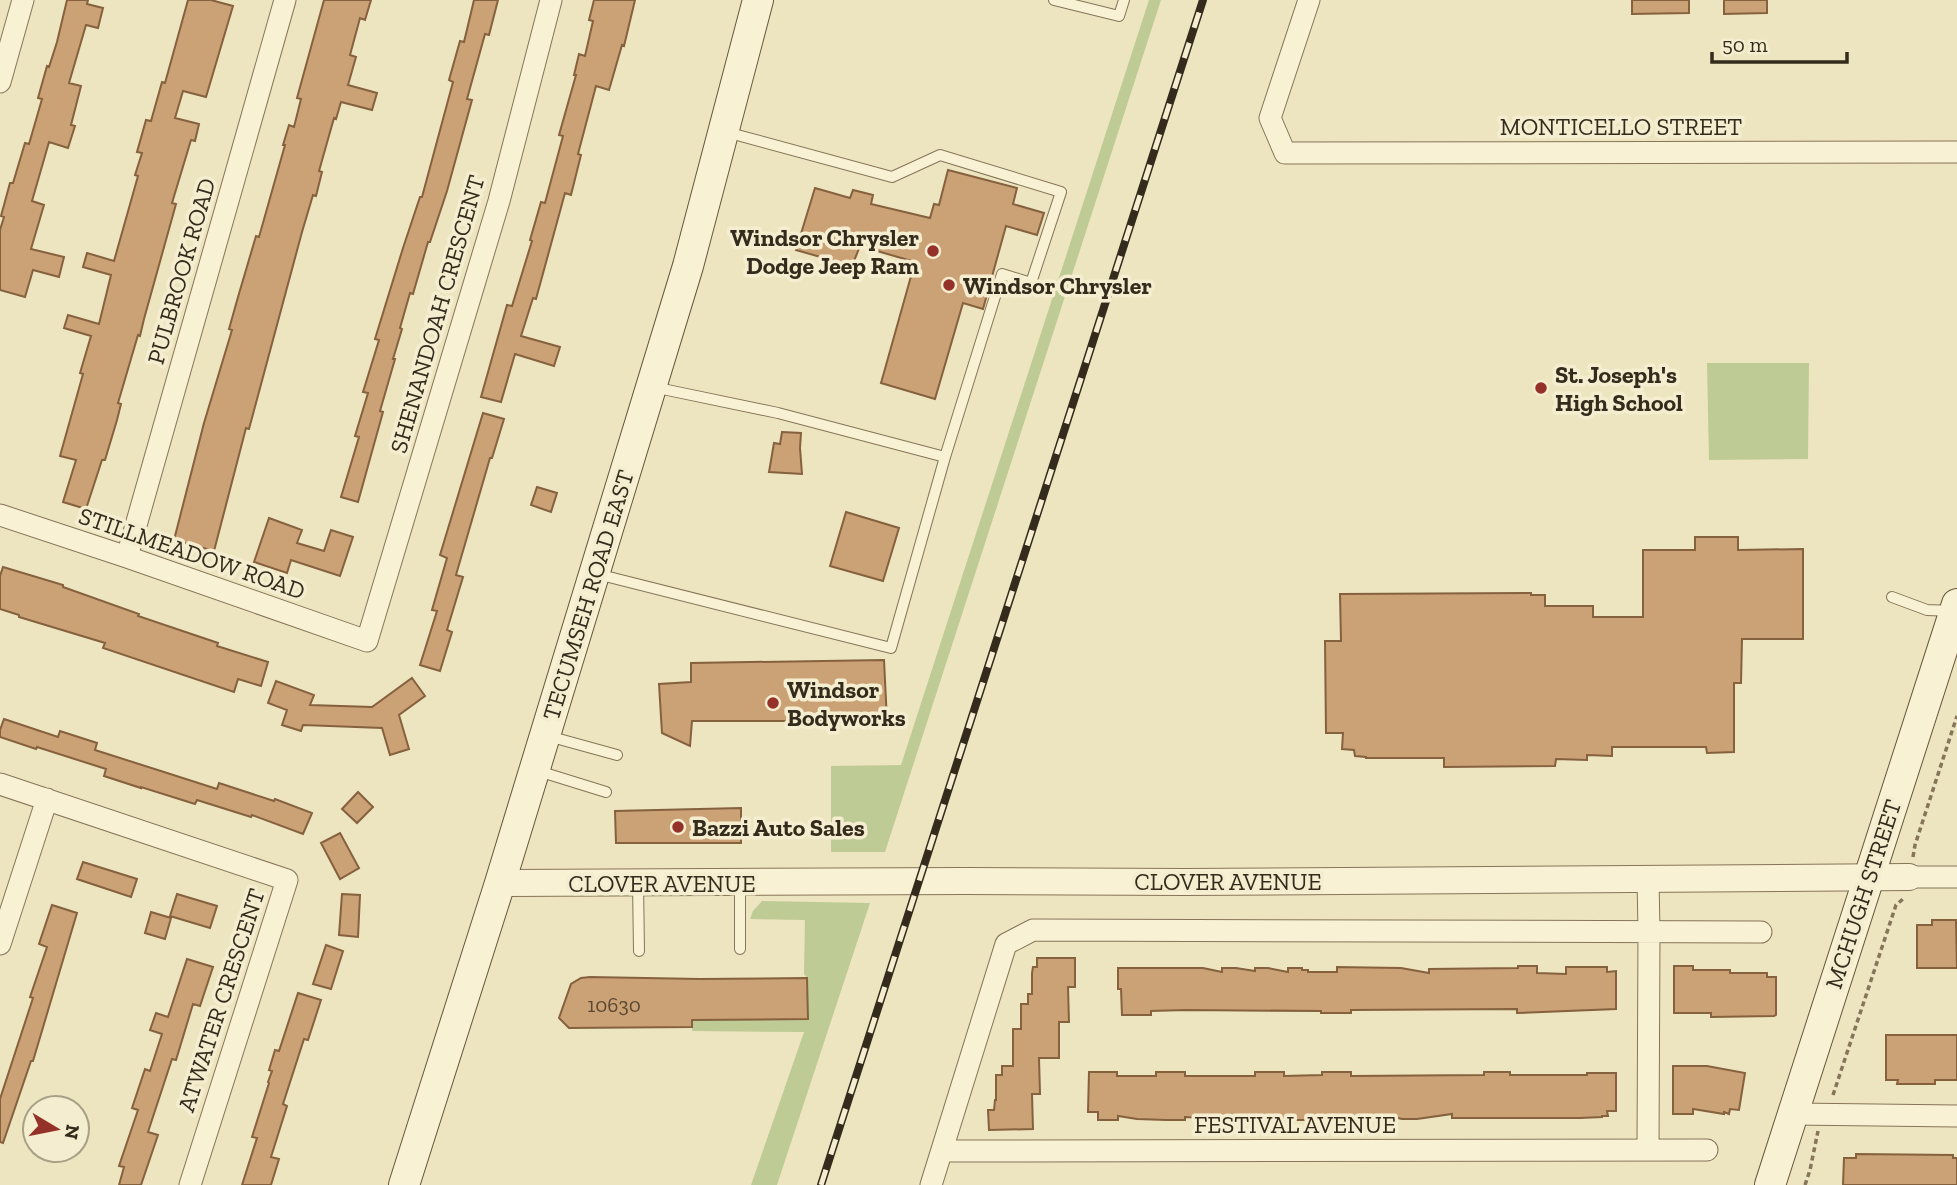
<svg xmlns="http://www.w3.org/2000/svg" width="1957" height="1185" font-family="'Zilla Slab',serif">
<style>
.green{fill:#bfcb94}
.building{fill:#cba176;stroke:#85613e;stroke-width:2}
.lines{fill:none;stroke-linecap:round;stroke-linejoin:round}
.service-casing{stroke:#867558;stroke-width:12}
.minor-casing{stroke:#867558;stroke-width:23}
.tertiary-casing{stroke:#867558;stroke-width:28}
.secondary-casing{stroke:#67563b;stroke-width:32}
.path{stroke:#867558;stroke-width:3.5;stroke-dasharray:5 3.5;stroke-linecap:butt}
.service{stroke:#f8f1d3;stroke-width:10}
.minor{stroke:#f8f1d3;stroke-width:21}
.tertiary{stroke:#f8f1d3;stroke-width:26}
.secondary{stroke:#f8f1d3;stroke-width:30}
.rail-casing{stroke:#352b1c;stroke-width:8}
.rail{stroke:#f5edcf;stroke-width:5;stroke-dasharray:16;stroke-linecap:butt}
.poi-dot{fill:#943229;stroke:#f5edcf;stroke-width:2.5}
.labels{text-anchor:middle;dominant-baseline:central;stroke-width:7;stroke-linejoin:round;paint-order:stroke}
.number-label{font-size:21px;fill:#5a4832}
.street-label{font-size:24px;fill:#352b1c;stroke:#f5edcf}
.poi-label{font-size:24px;font-weight:bold;fill:#352b1c;stroke:#f5edcf;text-anchor:start}
</style>
<rect width="100%" height="100%" fill="#ede4c0"/>
<path class="green" d="M 1149,0 L 1161,0 L 885,852 L 831,852 L 831,766 L 901,765 Z
M 1707,363 L 1809,363 L 1808,459 L 1709,460 Z
M 762,901 L 870,903 L 777,1185 L 751,1185 L 804,1032 L 692,1031 L 692,978 L 710,979 L 711,1019 L 807,1019 L 807,978 L 804,974 L 805,920 L 750,919 L 753,911 Z"/>
<path class="building" d="M 67,0 L 88,0 L 87,4 L 103,8 L 98,28 L 86,25 L 69,83 L 81,86 L 71,125 L 75,126 L 68,148 L 49,142 L 32,201 L 44,205 L 31,249 L 64,257 L 59,277 L 33,270 L 25,297 L 0,290 L 0,230 L 4,217 L 1,216 L 10,183 L 13,183 L 25,143 L 29,144 L 42,99 L 38,98 L 47,66 L 49,67 L 57,42 Z
M 188,0 L 211,0 L 233,6 L 206,97 L 183,91 L 175,118 L 199,124 L 195,141 L 191,140 L 172,203 L 176,204 L 144,319 L 140,336 L 138,335 L 118,403 L 121,404 L 117,420 L 105,460 L 102,460 L 86,509 L 63,502 L 76,460 L 60,456 L 83,374 L 80,373 L 91,336 L 64,328 L 68,315 L 99,324 L 111,275 L 83,267 L 87,253 L 114,261 L 138,176 L 135,175 L 142,153 L 137,152 L 146,120 L 151,121 L 162,82 L 165,83 Z
M 324,0 L 371,0 L 365,20 L 360,18 L 350,55 L 356,57 L 348,85 L 377,93 L 372,110 L 341,102 L 336,119 L 334,118 L 319,171 L 322,172 L 316,196 L 313,195 L 302,232 L 249,429 L 246,428 L 214,551 L 174,540 L 204,423 L 232,330 L 229,329 L 238,297 L 256,236 L 259,237 L 285,145 L 283,145 L 289,125 L 294,127 L 301,99 L 297,98 Z
M 474,0 L 498,0 L 489,35 L 485,34 L 467,99 L 472,100 L 447,191 L 430,242 L 428,242 L 413,294 L 410,293 L 400,328 L 402,329 L 393,359 L 395,359 L 380,411 L 383,412 L 358,502 L 341,497 L 359,437 L 355,436 L 368,393 L 363,392 L 379,340 L 375,339 L 403,248 L 420,197 L 422,197 L 453,82 L 449,80 L 460,41 L 464,42 Z
M 594,0 L 635,0 L 624,46 L 622,45 L 609,90 L 596,86 L 578,154 L 581,155 L 571,195 L 565,193 L 536,299 L 533,298 L 521,336 L 560,347 L 554,366 L 515,354 L 501,402 L 481,397 L 507,305 L 512,306 L 532,241 L 530,240 L 541,202 L 545,203 L 563,136 L 559,135 L 576,75 L 574,75 L 579,54 L 585,56 L 593,21 L 589,20 Z
M 1632,0 L 1689,0 L 1689,13 L 1632,14 Z
M 1724,0 L 1767,0 L 1767,13 L 1724,14 Z
M 948,170 L 1017,188 L 1013,204 L 1044,213 L 1037,235 L 1006,226 L 983,309 L 963,303 L 935,399 L 881,383 L 915,262 L 860,246 L 852,266 L 796,250 L 815,188 L 850,198 L 853,190 L 873,195 L 871,204 L 930,218 L 934,204 L 939,205 Z
M 483,413 L 504,419 L 492,458 L 490,458 L 456,575 L 463,577 L 447,630 L 452,632 L 440,671 L 420,665 L 437,611 L 432,610 L 447,558 L 440,555 Z
M 782,432 L 801,433 L 800,448 L 802,474 L 769,472 L 774,443 L 780,444 Z
M 537,487 L 557,493 L 551,512 L 531,505 Z
M 846,512 L 899,528 L 883,581 L 830,566 Z
M 269,518 L 302,530 L 297,543 L 324,551 L 331,530 L 353,537 L 340,576 L 291,560 L 287,573 L 254,562 Z
M 1695,537 L 1738,537 L 1738,550 L 1803,549 L 1803,639 L 1742,639 L 1741,683 L 1734,683 L 1734,752 L 1707,753 L 1706,747 L 1612,747 L 1612,756 L 1587,755 L 1587,760 L 1556,759 L 1555,766 L 1444,767 L 1444,758 L 1366,758 L 1366,757 L 1355,756 L 1354,750 L 1342,749 L 1343,733 L 1326,733 L 1325,641 L 1341,641 L 1340,594 L 1531,593 L 1531,595 L 1545,595 L 1545,606 L 1593,606 L 1593,617 L 1643,617 L 1643,550 L 1695,550 Z
M 3,567 L 63,585 L 63,587 L 139,614 L 138,616 L 218,643 L 217,646 L 268,662 L 261,686 L 238,679 L 234,692 L 103,648 L 105,643 L 19,617 L 19,615 L 0,609 L 0,576 Z
M 884,660 L 887,721 L 692,721 L 690,746 L 662,733 L 659,684 L 691,682 L 691,663 Z
M 412,678 L 425,696 L 399,715 L 409,749 L 390,755 L 382,728 L 303,725 L 301,731 L 282,725 L 287,710 L 268,703 L 276,681 L 314,695 L 310,705 L 372,707 Z
M 4,719 L 58,737 L 60,731 L 97,743 L 95,750 L 164,772 L 217,789 L 219,783 L 274,801 L 275,799 L 312,813 L 303,834 L 252,815 L 251,817 L 197,800 L 195,804 L 141,787 L 141,788 L 104,776 L 106,769 L 37,747 L 36,749 L 0,737 L 0,730 Z
M 358,792 L 373,807 L 357,823 L 342,809 Z
M 741,808 L 741,843 L 616,843 L 615,811 Z
M 340,833 L 359,868 L 340,879 L 321,843 Z
M 83,862 L 137,879 L 131,897 L 77,879 Z
M 177,894 L 217,906 L 210,928 L 170,916 Z
M 342,894 L 360,895 L 358,937 L 339,935 Z
M 52,905 L 77,913 L 33,1061 L 31,1061 L 3,1143 L 0,1142 L 0,1099 L 33,998 L 30,997 L 47,947 L 39,944 Z
M 151,912 L 171,918 L 165,939 L 145,933 Z
M 1932,920 L 1956,920 L 1957,968 L 1917,968 L 1917,925 L 1932,925 Z
M 326,945 L 343,951 L 331,989 L 313,984 Z
M 1037,958 L 1075,958 L 1075,987 L 1068,987 L 1069,1022 L 1059,1022 L 1059,1058 L 1039,1058 L 1040,1094 L 1032,1094 L 1033,1129 L 989,1130 L 988,1110 L 994,1110 L 995,1100 L 996,1100 L 996,1075 L 1002,1075 L 1002,1066 L 1013,1066 L 1013,1029 L 1021,1029 L 1021,1004 L 1028,1004 L 1028,994 L 1032,994 L 1032,973 L 1033,967 L 1037,967 Z
M 187,959 L 213,967 L 200,1006 L 193,1004 L 176,1060 L 172,1059 L 148,1132 L 158,1135 L 141,1185 L 119,1185 L 124,1167 L 119,1166 L 138,1110 L 132,1108 L 145,1069 L 150,1071 L 162,1034 L 150,1030 L 156,1013 L 168,1017 Z
M 1518,966 L 1537,966 L 1537,973 L 1566,974 L 1566,967 L 1607,967 L 1607,972 L 1616,971 L 1616,1009 L 1517,1013 L 1517,1009 L 1351,1010 L 1351,1013 L 1321,1013 L 1321,1011 L 1185,1010 L 1151,1011 L 1151,1015 L 1122,1015 L 1121,989 L 1118,989 L 1118,968 L 1203,968 L 1222,972 L 1222,968 L 1236,968 L 1255,971 L 1255,968 L 1268,968 L 1288,972 L 1288,968 L 1302,968 L 1302,970 L 1308,970 L 1308,972 L 1337,972 L 1337,967 L 1401,968 L 1429,973 L 1429,969 L 1518,968 Z
M 1674,966 L 1693,966 L 1693,970 L 1730,970 L 1730,973 L 1767,973 L 1767,977 L 1776,977 L 1776,1015 L 1774,1016 L 1711,1017 L 1711,1013 L 1674,1013 Z
M 590,977 L 700,979 L 807,978 L 808,1019 L 692,1020 L 692,1027 L 569,1028 L 559,1018 L 571,984 L 581,978 Z
M 298,993 L 321,1000 L 308,1040 L 304,1039 L 283,1104 L 287,1106 L 271,1157 L 279,1159 L 271,1185 L 242,1185 L 257,1138 L 252,1137 L 269,1083 L 268,1082 L 272,1071 L 269,1070 L 275,1050 L 279,1051 Z
M 1886,1035 L 1957,1035 L 1957,1080 L 1935,1080 L 1935,1084 L 1897,1084 L 1898,1080 L 1886,1080 Z
M 1673,1066 L 1707,1066 L 1745,1073 L 1739,1110 L 1730,1109 L 1729,1114 L 1724,1112 L 1724,1114 L 1693,1109 L 1693,1114 L 1673,1114 Z
M 1089,1072 L 1117,1072 L 1117,1076 L 1156,1076 L 1156,1072 L 1185,1072 L 1185,1076 L 1255,1076 L 1255,1072 L 1284,1072 L 1284,1076 L 1322,1075 L 1322,1072 L 1351,1072 L 1351,1076 L 1484,1075 L 1484,1072 L 1510,1072 L 1510,1075 L 1587,1075 L 1587,1073 L 1616,1073 L 1616,1111 L 1607,1111 L 1608,1116 L 1602,1116 L 1602,1117 L 1580,1118 L 1452,1118 L 1452,1114 L 1417,1119 L 1402,1119 L 1384,1115 L 1384,1120 L 1261,1120 L 1218,1117 L 1218,1119 L 1185,1117 L 1185,1120 L 1166,1120 L 1137,1119 L 1118,1116 L 1118,1120 L 1098,1120 L 1098,1112 L 1088,1112 Z
M 1856,1154 L 1953,1155 L 1953,1158 L 1957,1158 L 1957,1185 L 1843,1185 L 1844,1158 L 1856,1158 Z"/>
<g class="lines">
<defs>
<path id="service" d="M 1054,0 L 1119,16 L 1124,0
M 653,387 L 778,413 L 945,457 L 1002,274 L 1031,283 L 1061,192 L 940,155 L 892,177 L 726,132
M 597,574 L 891,648 L 945,457
M 1892,597 L 1927,610 L 1953,611
M 548,736 L 617,755
M 535,770 L 606,792
M 638,883 L 639,951
M 740,883 L 740,949"/>
<path id="minor" d="M 1309,0 L 1270,118 L 1285,153 L 1957,152
M 0,82 L 23,0
M 0,515 L 127,557 L 367,641 L 499,201 L 551,0
M 127,557 L 285,0
M 0,784 L 287,880 L 190,1185
M 1909,877 L 1957,877
M 1648,878 L 1649,932 L 1648,1150
M 0,944 L 47,799
M 1794,1114 L 1957,1116
M 942,1151 L 1707,1150
M 931,1185 L 1006,944 L 1033,930 L 1761,932"/>
<path id="tertiary" d="M 500,883 L 965,881 L 1185,882 L 1909,877"/>
<path id="secondary" d="M 404,1185 L 500,883 L 688,266 L 758,0
M 1770,1185 L 1957,604"/>
</defs>
<use href="#service" class="service-casing"/>
<use href="#minor" class="minor-casing"/>
<use href="#tertiary" class="tertiary-casing"/>
<use href="#secondary" class="secondary-casing"/>
<path class="path" d="M 1913,857 L 1915,845 L 1957,716
M 1833,1095 L 1896,905 L 1903,899
M 1805,1185 L 1810,1170 L 1818,1131"/>
<use href="#service" class="service"/>
<use href="#minor" class="minor"/>
<use href="#tertiary" class="tertiary"/>
<use href="#secondary" class="secondary"/>
<defs>
<path id="rail" d="M 821,1185 L 1203,0"/>
</defs>
<use href="#rail" class="rail-casing"/>
<use href="#rail" class="rail"/>
</g>
<g class="poi-dot">
<circle cx="933" cy="251" r="7"/>
<circle cx="949" cy="285" r="7"/>
<circle cx="1541" cy="388" r="7"/>
<circle cx="773" cy="703" r="7"/>
<circle cx="678" cy="827" r="7"/>
</g>
<g class="labels">
<g class="number-label">
<text x="614" y="1004">10630</text>
</g>
<g class="street-label">
<text x="1621" y="126">MONTICELLO STREET</text>
<text transform="translate(181 271) rotate(-74)">PULBROOK ROAD</text>
<text transform="translate(437 314) rotate(-74)">SHENANDOAH CRESCENT</text>
<text transform="translate(192 553) rotate(19)">STILLMEADOW ROAD</text>
<text transform="translate(588 595) rotate(-73)">TECUMSEH ROAD EAST</text>
<text x="1228" y="881">CLOVER AVENUE</text>
<text x="662" y="883">CLOVER AVENUE</text>
<text transform="translate(1863 894) rotate(-72)">MCHUGH STREET</text>
<text transform="translate(221 1000) rotate(-72)">ATWATER CRESCENT</text>
<text x="1295" y="1124">FESTIVAL AVENUE</text>
</g>
<g class="poi-label">
<text x="919" y="237" text-anchor="end">Windsor Chrysler<tspan x="919" dy="28">Dodge Jeep Ram</tspan></text>
<text x="963" y="285">Windsor Chrysler</text>
<text x="1555" y="374">St. Joseph's<tspan x="1555" dy="28">High School</tspan></text>
<text x="787" y="689">Windsor<tspan x="787" dy="28">Bodyworks</tspan></text>
<text x="692" y="827">Bazzi Auto Sales</text>
</g>
</g>
<g transform="translate(56 1129) rotate(100)"><circle r="33" fill="#f5edcf" stroke="#a89f87" stroke-width="2"/>
<path d="M0-5L12 26L0 18L-12 26Z" fill="#943229"/>
<text y="-10" font-size="19" font-weight="bold" text-anchor="middle" fill="#352b1c">N</text>
</g>
<path d="M1712 52v10h135v-10" fill="none" stroke="#352b1c" stroke-width="3.5"/>
<text x="1722" y="52" font-size="21" fill="#352b1c" stroke="#f5edcf" stroke-width="5" paint-order="stroke">50 m</text>
</svg>
